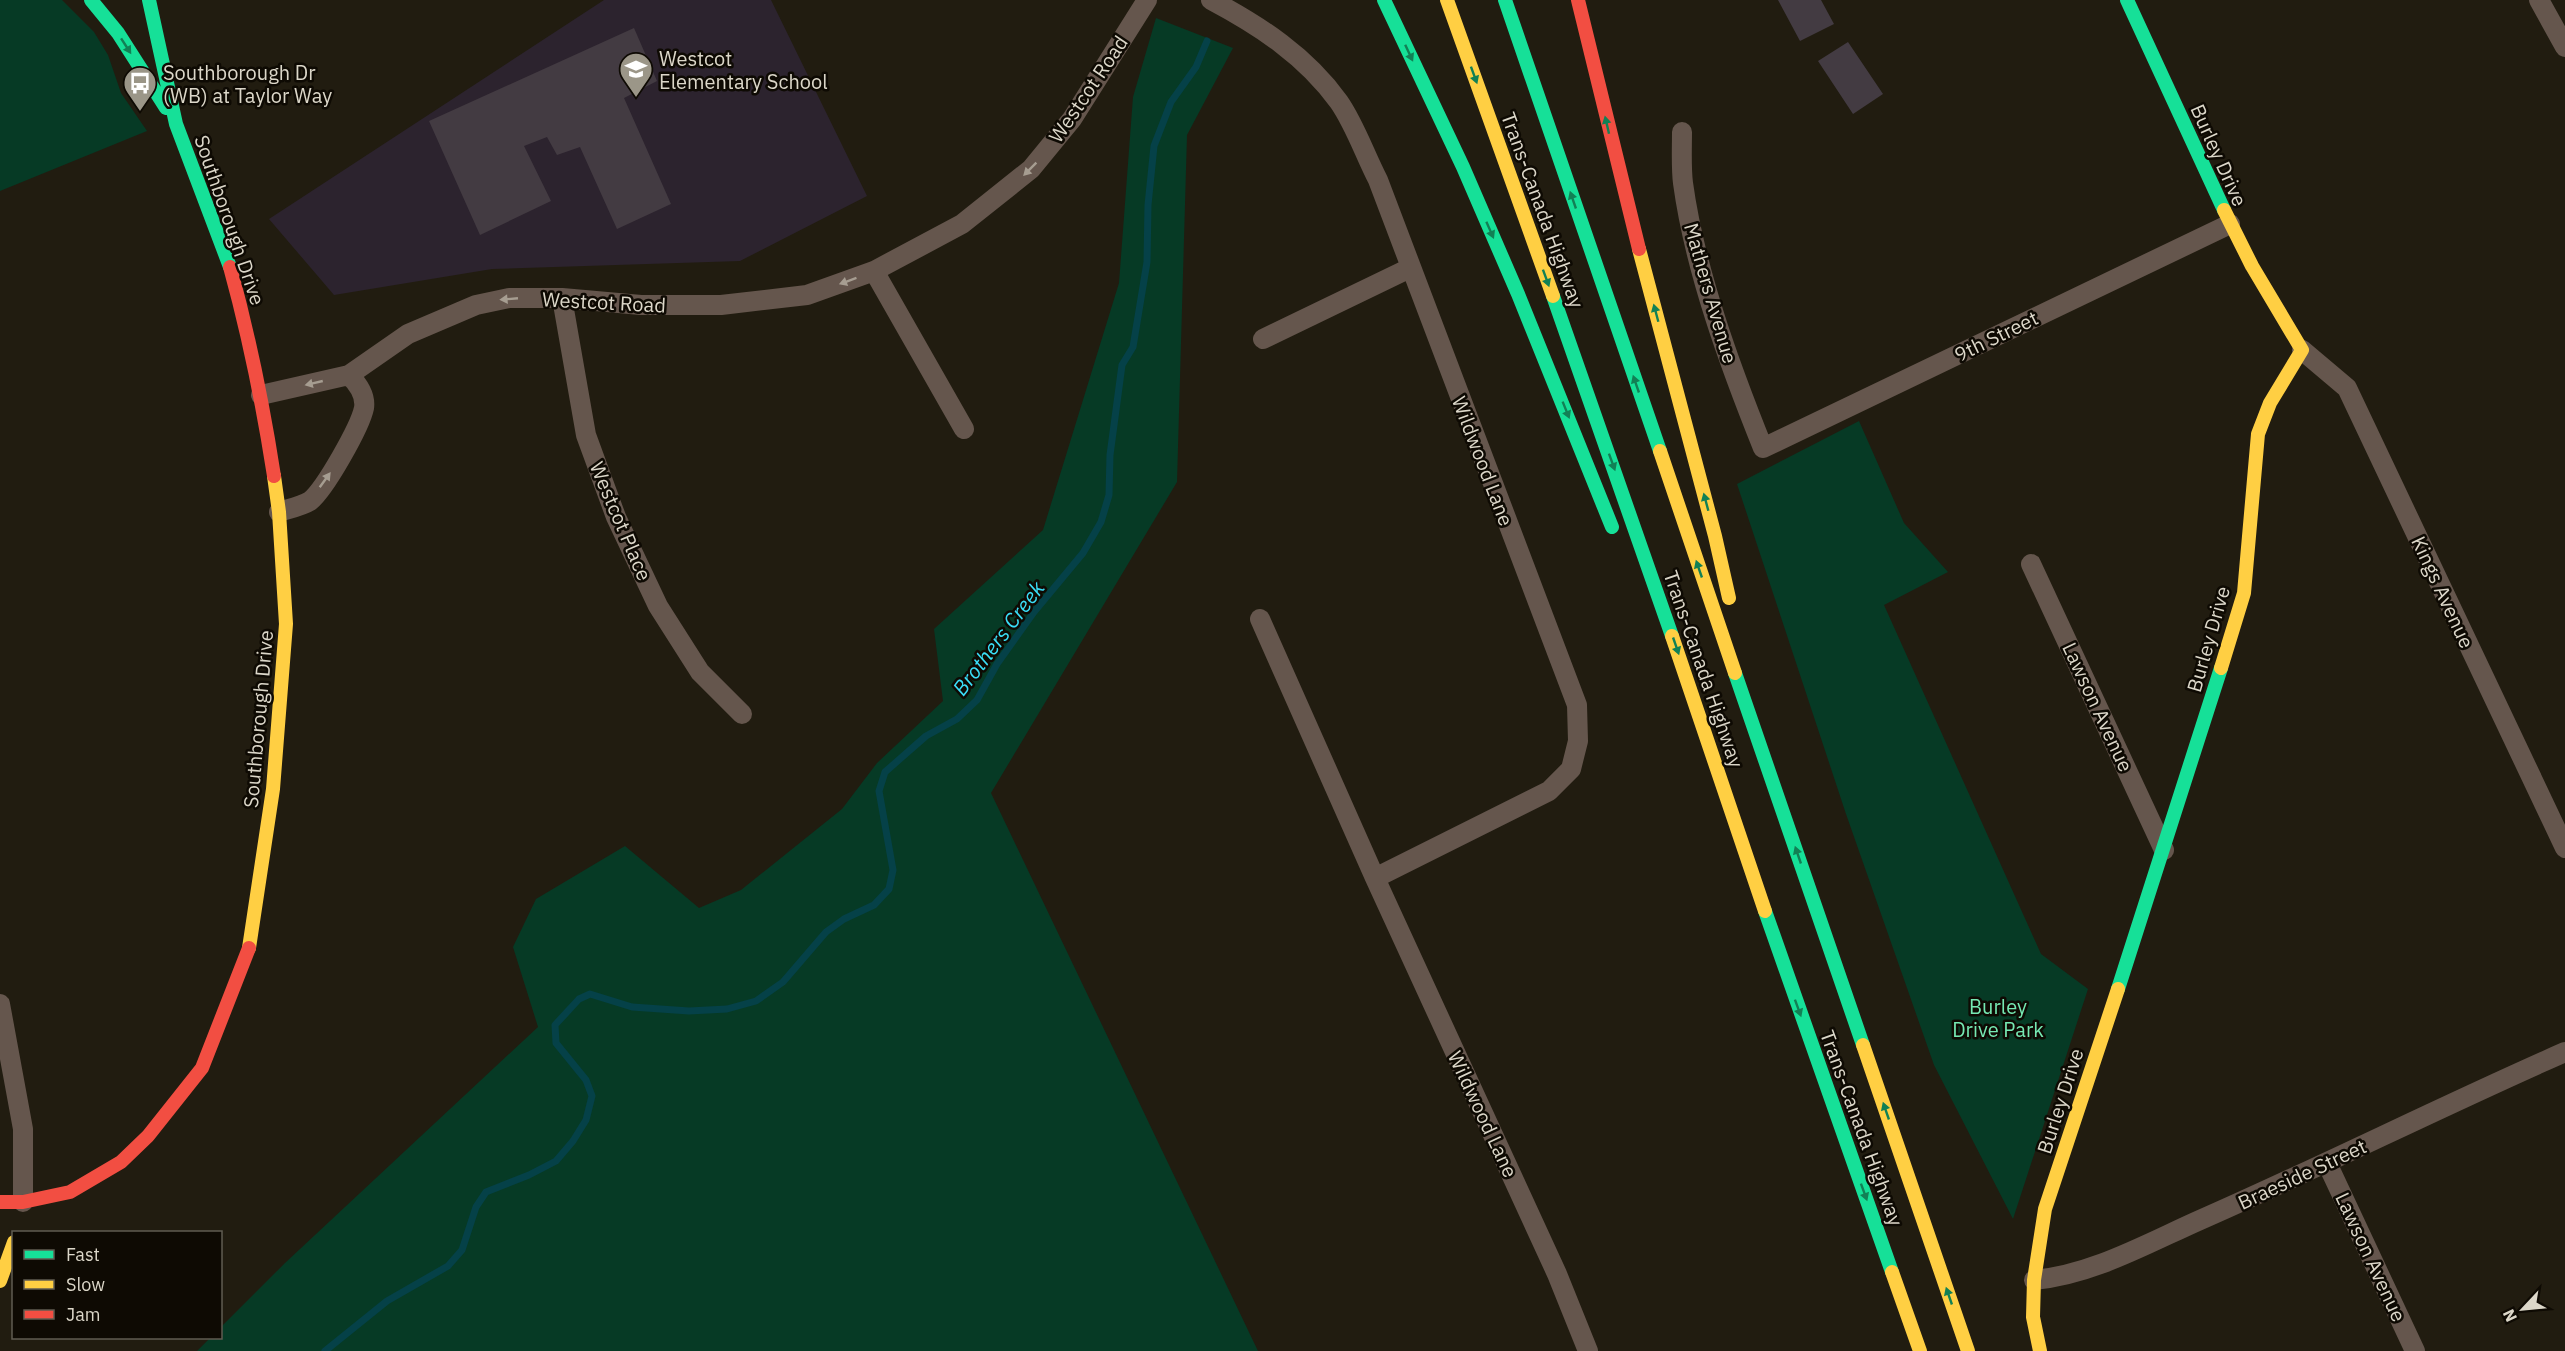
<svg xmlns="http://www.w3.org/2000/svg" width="2565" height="1351" font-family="'IBM Plex Sans',sans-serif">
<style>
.education{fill:#2c232e}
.green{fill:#063a25}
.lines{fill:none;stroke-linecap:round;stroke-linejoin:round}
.stream{stroke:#054148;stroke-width:7}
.building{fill:#433b42}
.street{stroke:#65564d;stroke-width:20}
.fast{stroke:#16e098;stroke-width:14}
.slow{stroke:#ffcf43;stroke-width:14}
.jam{stroke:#f24e42;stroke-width:14}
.oneway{fill:#128055}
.oneway2{fill:#a69d91}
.labels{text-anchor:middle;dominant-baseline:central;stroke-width:5;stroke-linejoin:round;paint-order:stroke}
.poi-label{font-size:20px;fill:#dcd7c9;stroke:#0e0a03;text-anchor:start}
.street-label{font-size:20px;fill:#dcd7c9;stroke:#0e0a03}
.park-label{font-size:20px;fill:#76e9b3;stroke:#0e0a03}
.water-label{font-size:21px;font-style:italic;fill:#3addf6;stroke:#0e0a03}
</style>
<rect width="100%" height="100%" fill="#211c10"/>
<path class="education" d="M 604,0 L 771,0 L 867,196 L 740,261 L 492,269 L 334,295 L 269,219 Z"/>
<path class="green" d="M 0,0 L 62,0 L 94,32 L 108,55 L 121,93 L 147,131 L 0,191 Z
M 1156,18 L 1233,48 L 1187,135 L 1177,482 L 991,793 L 1258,1351 L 197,1351 L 210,1338 L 220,1338 L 221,1327 L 285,1263 L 538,1027 L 513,947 L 536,899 L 625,846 L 699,908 L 741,890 L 842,809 L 877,763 L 943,701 L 934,629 L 1043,530 L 1119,283 L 1133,97 Z
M 1859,421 L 1904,523 L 1948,572 L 1884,605 L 2041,954 L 2088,989 L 2013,1219 L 1934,1065 L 1846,814 L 1737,484 Z"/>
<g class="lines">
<path class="stream" d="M 325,1351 L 387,1301 L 448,1266 L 462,1250 L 476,1207 L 486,1192 L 529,1175 L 556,1161 L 573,1141 L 586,1120 L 592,1096 L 586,1080 L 556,1043 L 555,1025 L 579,999 L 590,994 L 632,1007 L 689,1011 L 727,1009 L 756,1001 L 783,982 L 826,932 L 844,919 L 874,905 L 889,889 L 893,870 L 879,791 L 885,772 L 926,736 L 957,719 L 977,700 L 997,664 L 1034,612 L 1083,553 L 1101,522 L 1109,495 L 1110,455 L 1122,365 L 1133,347 L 1147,262 L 1148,205 L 1154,146 L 1171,102 L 1196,67 L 1207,41"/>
</g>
<path class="building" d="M 1778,0 L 1821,0 L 1834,24 L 1800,41 Z
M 634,28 L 657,81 L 624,98 L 671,204 L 617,229 L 580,147 L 557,155 L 547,137 L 524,146 L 551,201 L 480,235 L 429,121 Z
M 1848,42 L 1883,94 L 1853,114 L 1818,61 Z"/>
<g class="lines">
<path class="street" d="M 1211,0 C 1260,26 1306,56 1339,102 C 1355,125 1365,155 1378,180 L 1577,705 L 1578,741 L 1571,769 L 1549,791 L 1375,878
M 2539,0 L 2565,47
M 1682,132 C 1682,149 1681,167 1683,183 C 1695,271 1730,366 1763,448 L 2230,224
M 874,271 L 964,429
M 562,298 L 586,435 L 616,517 L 658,606 L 700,672 L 742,714
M 1263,339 L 1410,268
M 2302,350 L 2347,388 L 2565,848
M 261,395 L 349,375 L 408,334 L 476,305 L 509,298 L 562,298 L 641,305 L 721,305 L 807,295 L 874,271 L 962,224 L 1031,169 L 1072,119 L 1147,0
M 279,512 C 288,509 302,506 310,501 C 325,489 360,427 364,408 C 366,395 358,384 349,375
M 2031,564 L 2164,850
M 1260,619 L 1375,878 L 1557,1274 L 1588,1351
M 0,1004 L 23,1129 L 23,1202
M 2327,1163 L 2415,1351
M 2034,1280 C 2092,1275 2148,1243 2200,1220 C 2323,1166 2442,1106 2565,1052"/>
<path class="fast" d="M 91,0 L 118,33 L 166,108
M 149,0 L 176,124 L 230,267
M 1384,0 L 1463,167 L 1518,294 L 1612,527
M 1505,0 L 1660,451
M 2127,0 L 2224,210
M 1553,296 L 1672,636
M 1735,673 L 1863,1045
M 1765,911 L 1892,1272
M 2118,989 L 2221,668"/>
<path class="slow" d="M 1447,0 L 1553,296
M 1639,249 L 1715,536 L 1729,598
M 1660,451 L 1735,673
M 1672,636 L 1765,911
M 2221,668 L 2244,593 L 2258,434 L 2270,403 L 2302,350 L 2252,266 L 2224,210
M 249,948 L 273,789 L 286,624 L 279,512 L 274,476
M 1863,1045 L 1968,1351
M 1892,1272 L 1920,1351
M 0,1281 L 14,1242
M 2040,1351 L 2033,1317 L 2034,1280 L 2045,1209 L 2118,989"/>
<path class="jam" d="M 1578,0 L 1639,249
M 230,267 C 249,336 263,405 274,476
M 0,1202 L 23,1202 L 70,1192 L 121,1162 L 148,1136 L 202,1068 L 249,948"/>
</g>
<defs><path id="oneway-solid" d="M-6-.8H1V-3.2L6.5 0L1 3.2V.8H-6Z" transform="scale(1.5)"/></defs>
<g class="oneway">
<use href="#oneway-solid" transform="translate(126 46) rotate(57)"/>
<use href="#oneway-solid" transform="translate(1409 53) rotate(65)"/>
<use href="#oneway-solid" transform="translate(1474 75) rotate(70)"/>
<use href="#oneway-solid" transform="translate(1607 125) rotate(-103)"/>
<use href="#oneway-solid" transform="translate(1573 200) rotate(-109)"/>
<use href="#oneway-solid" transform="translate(1490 230) rotate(66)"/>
<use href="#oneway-solid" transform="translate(1546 278) rotate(70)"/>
<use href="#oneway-solid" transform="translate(1656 313) rotate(-105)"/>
<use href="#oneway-solid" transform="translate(1636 384) rotate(-109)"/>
<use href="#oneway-solid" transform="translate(1566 410) rotate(68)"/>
<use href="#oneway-solid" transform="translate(1612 462) rotate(70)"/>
<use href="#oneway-solid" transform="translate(1706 502) rotate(-105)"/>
<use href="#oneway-solid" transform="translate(1699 569) rotate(-109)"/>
<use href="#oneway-solid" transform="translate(1676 646) rotate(71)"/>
<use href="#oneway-solid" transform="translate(1798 855) rotate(-109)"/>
<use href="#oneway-solid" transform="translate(1798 1008) rotate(70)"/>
<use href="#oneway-solid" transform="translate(1886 1111) rotate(-109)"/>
<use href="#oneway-solid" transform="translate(1864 1192) rotate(70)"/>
<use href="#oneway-solid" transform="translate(1949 1296) rotate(-109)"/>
</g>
<g class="oneway2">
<use href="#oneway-solid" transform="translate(1030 169) rotate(135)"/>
<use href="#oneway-solid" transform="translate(848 281) rotate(160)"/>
<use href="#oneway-solid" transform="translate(509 299) rotate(175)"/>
<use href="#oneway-solid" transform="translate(314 383) rotate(167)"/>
<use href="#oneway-solid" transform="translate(325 480) rotate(-54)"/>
</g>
<defs>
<symbol id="school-pin" viewBox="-11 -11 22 30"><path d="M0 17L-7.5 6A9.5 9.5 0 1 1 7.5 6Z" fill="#9b9688" stroke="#0e0a03"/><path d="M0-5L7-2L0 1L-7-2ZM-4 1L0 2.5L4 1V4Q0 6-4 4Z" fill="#fff"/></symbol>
<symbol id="bus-pin" viewBox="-11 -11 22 30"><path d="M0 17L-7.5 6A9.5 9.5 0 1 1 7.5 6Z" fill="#9b9688" stroke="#0e0a03"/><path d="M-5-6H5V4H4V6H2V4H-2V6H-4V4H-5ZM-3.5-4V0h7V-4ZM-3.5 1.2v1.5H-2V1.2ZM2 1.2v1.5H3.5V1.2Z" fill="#fff"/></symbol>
</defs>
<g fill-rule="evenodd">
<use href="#school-pin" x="617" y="50" width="38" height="52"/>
<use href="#bus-pin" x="121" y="64" width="38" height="52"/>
</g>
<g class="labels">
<g class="poi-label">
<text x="659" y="58">Westcot<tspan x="659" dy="23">Elementary School</tspan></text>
<text x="163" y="72">Southborough Dr<tspan x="163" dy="23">(WB) at Taylor Way</tspan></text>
</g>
<g class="street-label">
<text transform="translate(1088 89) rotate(-56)">Westcot Road</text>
<text transform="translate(2219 155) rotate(66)">Burley Drive</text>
<text transform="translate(1543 210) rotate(70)">Trans-Canada Highway</text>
<text transform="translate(230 220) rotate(71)">Southborough Drive</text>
<text transform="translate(1711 293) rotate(74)">Mathers Avenue</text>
<text transform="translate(604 302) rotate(3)">Westcot Road</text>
<text transform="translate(1996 336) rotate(-26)">9th Street</text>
<text transform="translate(1483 461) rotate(69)">Wildwood Lane</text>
<text transform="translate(621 521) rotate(67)">Westcot Place</text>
<text transform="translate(2443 592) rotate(65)">Kings Avenue</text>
<text transform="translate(2208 639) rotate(-74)">Burley Drive</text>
<text transform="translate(1704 669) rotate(71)">Trans-Canada Highway</text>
<text transform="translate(2098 707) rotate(65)">Lawson Avenue</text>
<text transform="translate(258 719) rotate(-85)">Southborough Drive</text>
<text transform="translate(2060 1101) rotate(-72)">Burley Drive</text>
<text transform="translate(1483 1114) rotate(65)">Wildwood Lane</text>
<text transform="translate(1862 1128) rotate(70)">Trans-Canada Highway</text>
<text transform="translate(2302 1174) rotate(-25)">Braeside Street</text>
<text transform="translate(2371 1257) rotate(65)">Lawson Avenue</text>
</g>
<g class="park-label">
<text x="1998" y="1006">Burley<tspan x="1998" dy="23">Drive Park</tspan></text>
</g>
<g class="water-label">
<text transform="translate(998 638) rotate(-53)">Brothers Creek</text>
</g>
</g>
<rect x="12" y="1231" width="210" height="108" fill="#0e0a03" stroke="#605c52" stroke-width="1.5"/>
<rect x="24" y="1250" width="30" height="9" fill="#16e098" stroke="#605c52" stroke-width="1.5"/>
<text x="66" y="1261" font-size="18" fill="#dcd7c9">Fast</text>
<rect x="24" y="1280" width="30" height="9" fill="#ffcf43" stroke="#605c52" stroke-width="1.5"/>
<text x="66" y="1291" font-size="18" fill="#dcd7c9">Slow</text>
<rect x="24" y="1310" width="30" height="9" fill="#f24e42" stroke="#605c52" stroke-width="1.5"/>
<text x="66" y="1321" font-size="18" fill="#dcd7c9">Jam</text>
<g transform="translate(2523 1309) rotate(244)" stroke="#0e0a03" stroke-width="4.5" paint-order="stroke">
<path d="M0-4.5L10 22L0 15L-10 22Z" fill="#dcd7c9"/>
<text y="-9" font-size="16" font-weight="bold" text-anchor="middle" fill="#dcd7c9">N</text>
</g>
</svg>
